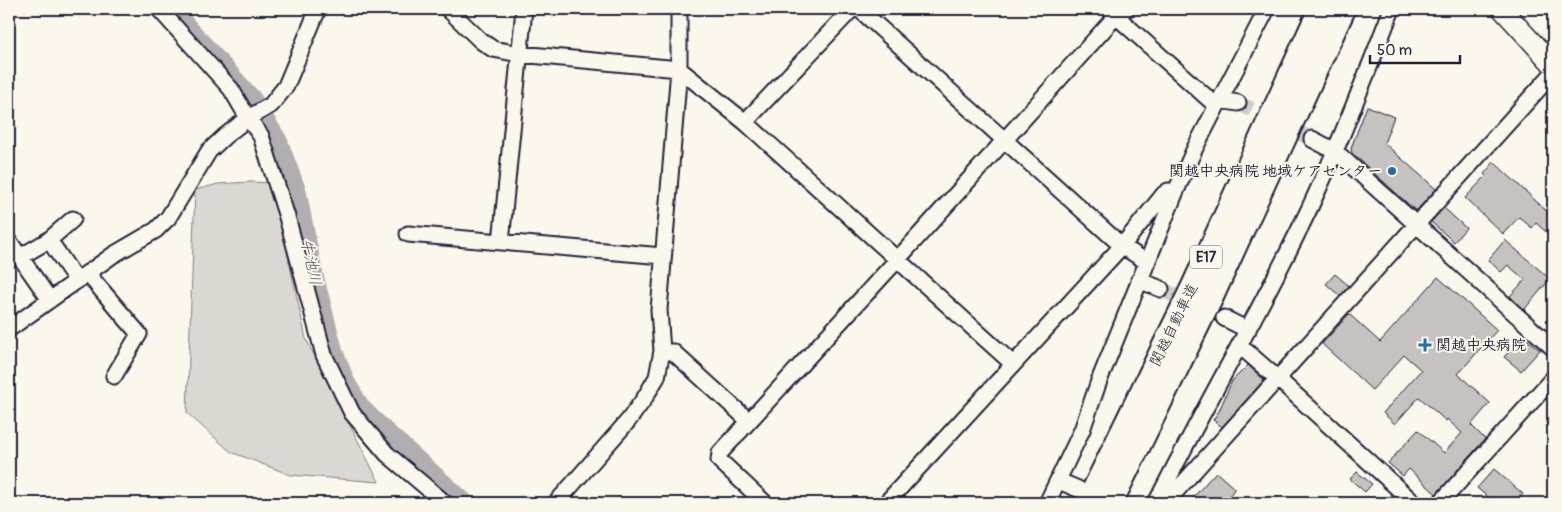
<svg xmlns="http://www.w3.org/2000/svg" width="1562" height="512" font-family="Pangolin,'Klee One',sans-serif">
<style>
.green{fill:#dbd8d3;stroke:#7e7d87}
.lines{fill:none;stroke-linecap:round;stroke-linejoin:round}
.river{stroke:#b1aeb0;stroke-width:21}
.building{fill:#c6c2c0;stroke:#22223b}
.minor-tunnel{stroke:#d0ccc9;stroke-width:15;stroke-dasharray:15 8;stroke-linecap:butt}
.minor-casing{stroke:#22223b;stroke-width:19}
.major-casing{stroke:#22223b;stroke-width:22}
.highway-casing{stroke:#22223b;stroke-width:26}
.minor{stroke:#fbf7ec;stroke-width:15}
.major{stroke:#fbf7ec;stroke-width:19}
.highway{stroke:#fbf7ec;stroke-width:22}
.poi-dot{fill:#1f6fb2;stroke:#fbf7ec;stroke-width:2}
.labels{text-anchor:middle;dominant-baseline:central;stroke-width:4;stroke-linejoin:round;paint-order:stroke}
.shield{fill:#fbf7ec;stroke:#636270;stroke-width:1}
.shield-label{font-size:14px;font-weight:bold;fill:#22223b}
.poi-label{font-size:15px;font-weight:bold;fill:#22223b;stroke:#fbf7ec;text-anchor:end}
.street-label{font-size:15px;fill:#22223b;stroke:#fbf7ec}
.water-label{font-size:16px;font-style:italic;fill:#545364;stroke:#fbf7ec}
</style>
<rect width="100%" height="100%" fill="#fbf7ec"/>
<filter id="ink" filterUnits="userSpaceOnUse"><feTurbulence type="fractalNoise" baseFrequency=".02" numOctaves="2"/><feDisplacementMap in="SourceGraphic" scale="10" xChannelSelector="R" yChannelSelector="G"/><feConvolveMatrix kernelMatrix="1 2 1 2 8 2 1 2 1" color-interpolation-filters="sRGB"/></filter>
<g filter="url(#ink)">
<path class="green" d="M 251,182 L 272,183 L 306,339 L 379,482 L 291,475 L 231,452 L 187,413 L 195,190 L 218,184 Z"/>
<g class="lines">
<path class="river" d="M 170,9 L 251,99 L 277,141 L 296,192 L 312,272 L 333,353 L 345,383 L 360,408 L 378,426 L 464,503"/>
</g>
<path class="building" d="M 1367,106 L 1394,117 L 1384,143 L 1436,189 L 1416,211 L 1352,153 L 1351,148 Z
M 1494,162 L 1553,217 L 1553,238 L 1536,223 L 1532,228 L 1519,217 L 1503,234 L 1465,198 L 1486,176 L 1484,174 Z
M 1444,208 L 1466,228 L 1454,242 L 1431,222 Z
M 1505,240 L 1550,279 L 1524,310 L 1510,296 L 1525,280 L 1508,265 L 1501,272 L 1488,260 Z
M 1335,274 L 1349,286 L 1340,296 L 1326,284 Z
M 1438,277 L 1497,330 L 1458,374 L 1490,403 L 1471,425 L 1485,439 L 1436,494 L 1409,469 L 1403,476 L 1388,463 L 1418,430 L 1444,453 L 1462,433 L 1447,419 L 1446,421 L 1419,397 L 1395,424 L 1383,413 L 1421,370 L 1404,355 L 1372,390 L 1322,344 L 1349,314 L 1380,342 Z
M 1523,336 L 1540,350 L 1521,371 L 1504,357 Z
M 1248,365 L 1264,380 L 1222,427 L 1213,420 L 1219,411 L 1232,381 Z
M 1494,469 L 1523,494 L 1515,503 L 1495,503 L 1477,488 Z
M 1216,472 L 1235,489 L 1227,498 L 1233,503 L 1188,503 Z
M 1357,472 L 1372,484 L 1365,492 L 1350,479 Z"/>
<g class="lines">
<path class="minor-tunnel" d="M 1238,103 L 1312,139
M 1161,289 L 1193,304"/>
<defs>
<path id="minor" d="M 159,9 L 231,89 L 248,118 L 261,136 L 287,217 L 324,355 L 352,413 L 387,454 L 445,503
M 448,9 L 481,41 L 493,49 L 520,54 L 679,69 L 745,122 L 1013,364
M 859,9 L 1122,246 L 1147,262
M 1111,10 L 1116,16 L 1212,102 L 1220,100 L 1238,103
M 745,122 L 852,9
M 1312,139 L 1335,151 L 1553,348
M 408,234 L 663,256
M 49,240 L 77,281
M 9,241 L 50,300
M 501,242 L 524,9
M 20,257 L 49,240 L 73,219
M 87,273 L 139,334 L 114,376
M 1139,280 L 1161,289
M 1224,318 L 1248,330
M 9,329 L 113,255 L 156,230 L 168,218 L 209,151 L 225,136 L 248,118 L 271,105 L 286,86 L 318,9
M 1239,348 L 1247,352 L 1278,379 L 1414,503
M 662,351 L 673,352 L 749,421
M 1059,481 L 1078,489
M 1157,500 L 1162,502 L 1169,499 L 1553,73
M 556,503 L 628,421 L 644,399 L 657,377 L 662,351 L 659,310 L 679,69 L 679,9
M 765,503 L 719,460 L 720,453 L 897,260 L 1116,16 L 1126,9
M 886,503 L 1122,246 L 1164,194 L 1168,191 L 1176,191
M 1047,503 L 1082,430 L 1099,381 L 1176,191 L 1195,148 L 1267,9
M 1156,503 C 1202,411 1254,322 1300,228 C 1335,157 1363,82 1392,9
M 1440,503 L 1553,378"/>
<path id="major" d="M 1502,9 L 1553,65"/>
<path id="highway" d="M 1087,503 L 1193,286 L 1320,9
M 1111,503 L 1212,297 L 1344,9"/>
</defs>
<use href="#minor" class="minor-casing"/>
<use href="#major" class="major-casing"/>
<use href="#highway" class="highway-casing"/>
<use href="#minor" class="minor"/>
<use href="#major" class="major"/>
<use href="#highway" class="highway"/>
</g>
</g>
<g class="poi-dot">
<circle cx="1392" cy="171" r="5"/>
<path d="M1422.5 337.5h5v5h5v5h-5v5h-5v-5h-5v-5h5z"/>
</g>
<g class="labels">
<rect class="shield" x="1190" y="245.5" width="32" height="23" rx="4"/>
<g class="shield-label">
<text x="1206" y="257">E17</text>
</g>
<g class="poi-label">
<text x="1382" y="171">関越中央病院 地域ケアセンター</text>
<text x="1436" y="345" text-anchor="start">関越中央病院</text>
</g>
<g class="street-label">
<text transform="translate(1174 325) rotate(-64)">関越自動車道</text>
</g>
<g class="water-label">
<text transform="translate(311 262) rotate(78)">牛池川</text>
</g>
</g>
<rect width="1562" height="512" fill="none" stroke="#fbf7ec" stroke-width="30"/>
<rect x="15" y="15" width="1532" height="482" fill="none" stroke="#22223b" stroke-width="2" filter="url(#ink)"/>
<path d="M1370 55v8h90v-8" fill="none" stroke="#22223b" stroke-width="2.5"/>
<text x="1377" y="55" font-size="15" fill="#22223b" stroke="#fbf7ec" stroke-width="4" paint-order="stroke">50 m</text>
</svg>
